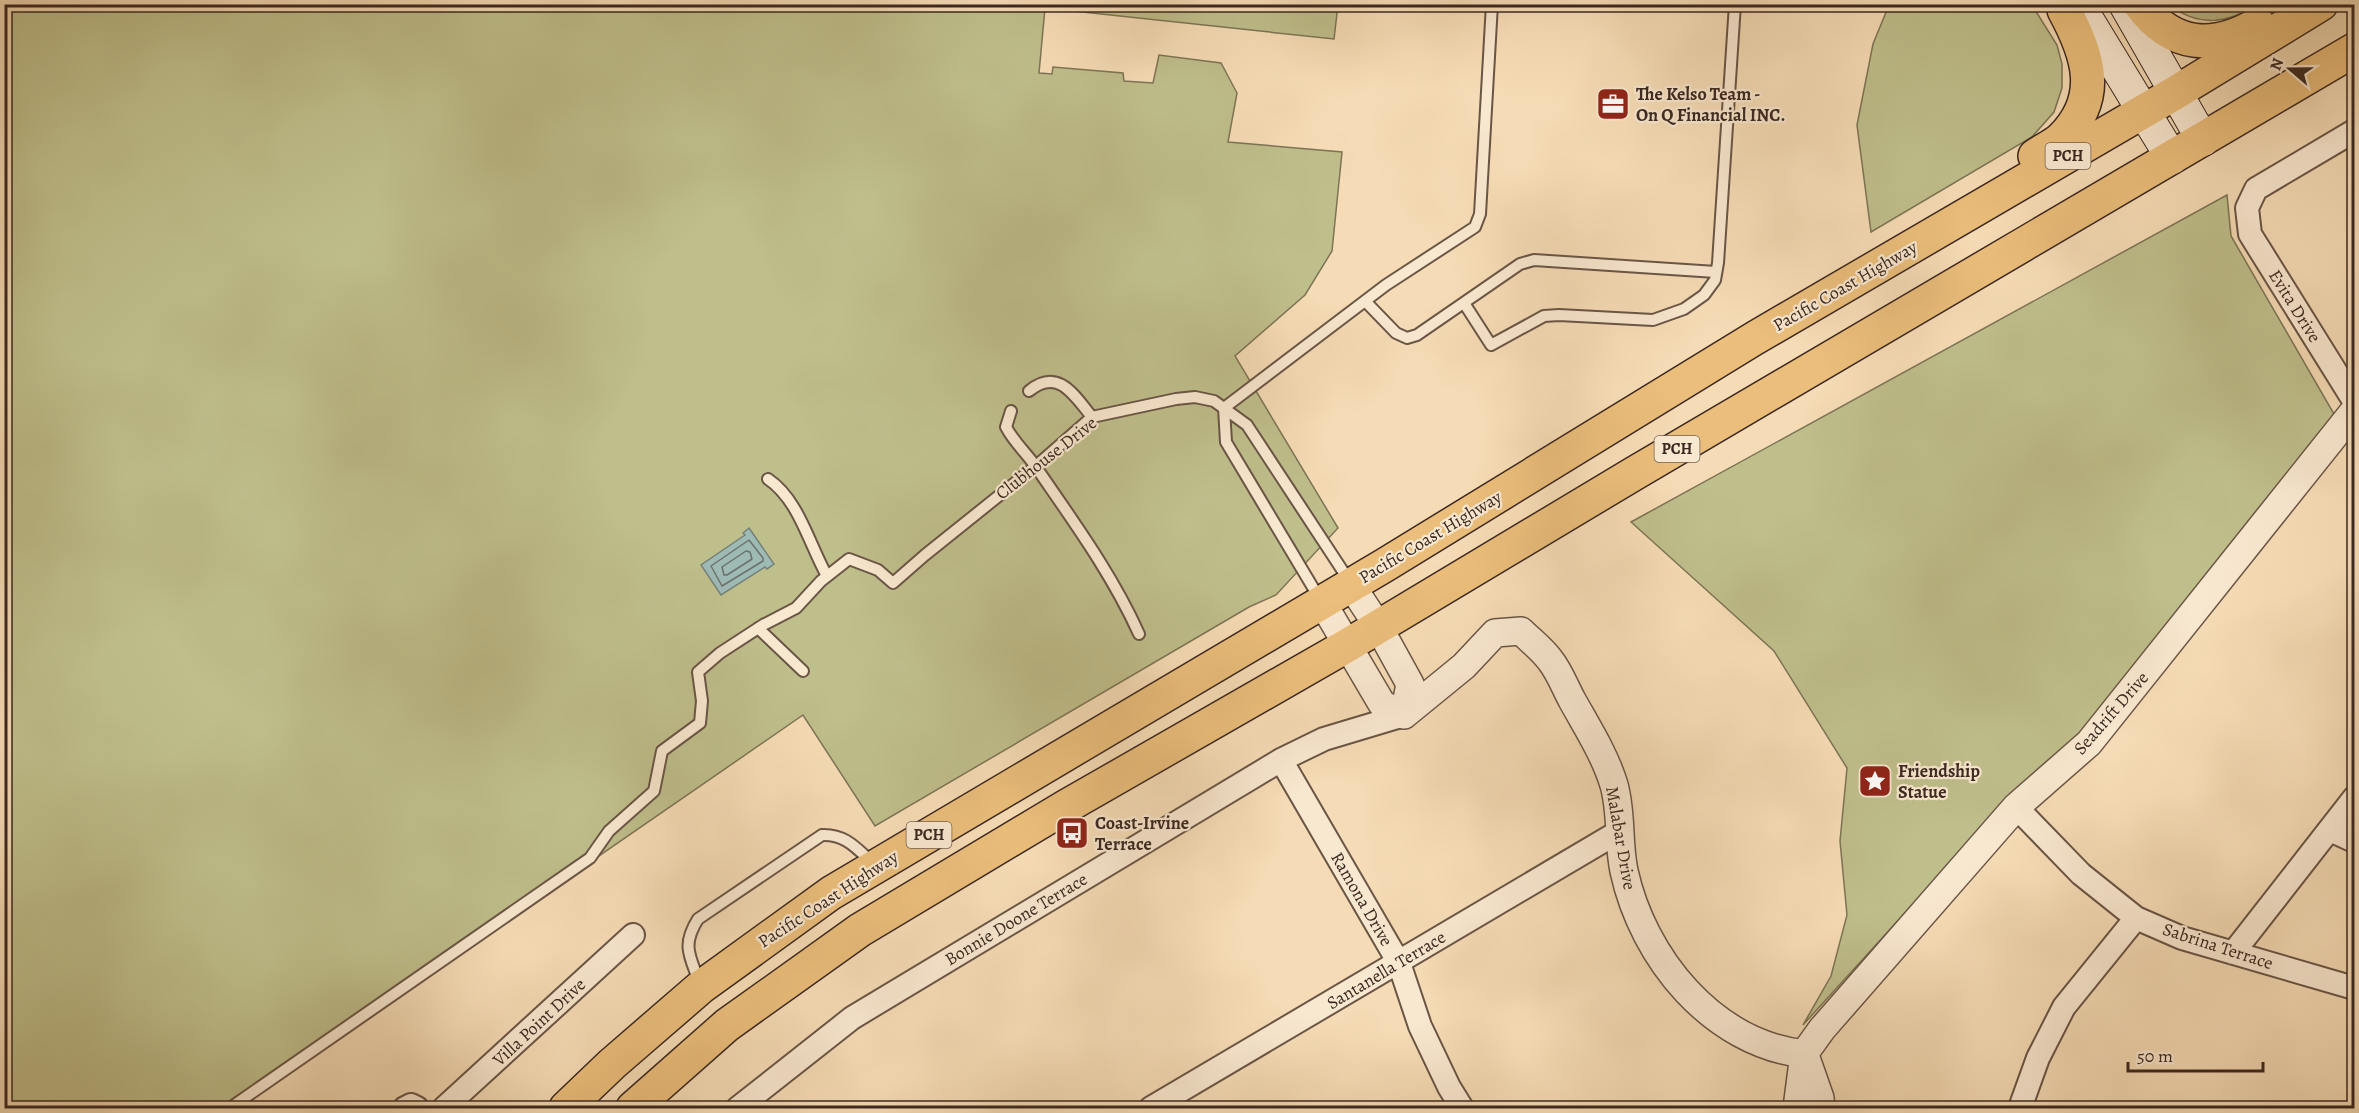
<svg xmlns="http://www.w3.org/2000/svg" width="2359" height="1113" font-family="Alegreya,serif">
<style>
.green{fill:#bfbf8c;stroke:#7d7456;stroke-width:1.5}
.water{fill:#9ebab5;stroke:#76807a;stroke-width:1.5}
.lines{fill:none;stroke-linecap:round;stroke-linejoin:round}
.shore{stroke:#6c716b;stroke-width:1.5}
.service-casing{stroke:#6a5546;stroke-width:14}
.minor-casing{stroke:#6a5546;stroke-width:26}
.tertiary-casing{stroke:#6a5546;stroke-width:30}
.secondary-casing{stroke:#3b2821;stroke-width:34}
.trunk-casing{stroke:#3b2821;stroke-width:36}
.service{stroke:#f9e8d0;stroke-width:10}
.minor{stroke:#f9e8d0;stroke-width:22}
.tertiary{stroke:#f9e8d0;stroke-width:27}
.secondary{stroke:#f9e8d0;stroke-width:32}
.trunk{stroke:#ebbe7b;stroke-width:33}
.labels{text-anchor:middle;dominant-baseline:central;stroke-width:4.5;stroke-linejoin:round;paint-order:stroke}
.shield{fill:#f9e8d0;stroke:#746256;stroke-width:1.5}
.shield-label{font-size:16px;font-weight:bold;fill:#3b2821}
.poi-label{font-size:18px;font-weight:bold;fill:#3b2821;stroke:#f9e8d0;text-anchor:start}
.street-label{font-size:18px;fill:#3b2821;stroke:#f9e8d0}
</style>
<rect width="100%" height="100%" fill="#f6dcb6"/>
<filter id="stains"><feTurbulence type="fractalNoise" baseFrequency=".00333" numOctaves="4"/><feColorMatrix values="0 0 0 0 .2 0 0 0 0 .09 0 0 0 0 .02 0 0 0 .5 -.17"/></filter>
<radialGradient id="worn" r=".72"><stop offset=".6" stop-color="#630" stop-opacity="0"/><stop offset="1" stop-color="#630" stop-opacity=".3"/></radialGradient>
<path class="green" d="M 5,5 L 1338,5 L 1334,39 L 1045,8 L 1039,73 L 1052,74 L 1053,67 L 1123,73 L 1124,81 L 1153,83 L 1159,55 L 1221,63 L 1237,93 L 1228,142 L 1342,152 L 1332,251 L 1305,295 L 1235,356 L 1338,528 L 1276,595 L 1249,607 L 875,826 L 803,715 L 234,1108 L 5,1108 Z
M 1889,5 L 2032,5 L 2057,45 L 2062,64 L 2062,88 L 2054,112 L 2032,137 L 1871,232 L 1857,125 L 1873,44 Z
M 2169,5 L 2258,5 C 2227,23 2200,28 2169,5 Z
M 2227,195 L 2231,236 L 2334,414 L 2084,736 L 2005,803 L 1803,1025 L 1831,976 L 1847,915 L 1840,841 L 1847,768 L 1774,651 L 1631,522 Z"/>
<path class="water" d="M 749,528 L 774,564 L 767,569 L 765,567 L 721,595 L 701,565 L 745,535 L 743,533 Z"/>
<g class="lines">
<path class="shore" d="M 749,540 L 763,558 L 763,561 L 722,586 L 711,566 Z
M 746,551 L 750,552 L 752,559 L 727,575 L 724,575 L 722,567 Z"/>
<defs>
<path id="service" d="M 1365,301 L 1396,333 L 1407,338 L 1417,335 L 1520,264 L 1534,260 L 1716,272
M 1464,303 L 1491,345 L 1544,316 L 1559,315 L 1653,320 L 1684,309 L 1704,295 L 1715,280 L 1718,263 L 1735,4
M 1029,391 C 1058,367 1074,395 1092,417
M 1224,408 L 1386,285 L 1475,227 L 1480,214 L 1492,4
M 1224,408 L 1226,442 L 1321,601
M 1011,411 L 1006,427 C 1015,444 1026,452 1036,467 C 1073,521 1112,574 1139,634
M 768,479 C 799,500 809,544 827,576
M 758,628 L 803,671
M 700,984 C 690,956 681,946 698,919 L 822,835 C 846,834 857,849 874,864
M 230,1108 L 590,858 L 609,831 L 654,791 L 662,751 L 700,723 L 702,701 L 698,672 L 720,653 L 763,625 L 796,608 L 821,581 L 849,559 L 878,570 L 893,583 L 925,555 L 1036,466 L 1092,417 L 1176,399 L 1195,397 L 1214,401 L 1247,425 L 1350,582"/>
<path id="minor" d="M 2354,131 L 2256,189 L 2247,208 L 2250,234 L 2354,401
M 1281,760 L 1399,963 L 1420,1026 L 1449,1087 L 1462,1108
M 2016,807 L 2081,874 L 2136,918 L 2182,938 L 2354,988
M 2330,830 L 2354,841
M 2233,953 L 2354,798
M 405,1108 L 411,1105 L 417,1108
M 444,1108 L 633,935
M 738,1108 L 852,1018 L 1281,760 L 1324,739 L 1404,715
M 1151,1108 L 1620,831
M 2020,1108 L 2038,1058 L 2064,1007 L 2136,918"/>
<path id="tertiary" d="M 1351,585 L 1378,626 L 1410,684 L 1404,715
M 1322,602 L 1382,704 L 1404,715
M 1404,715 L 1464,666 L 1495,633 L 1521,631 C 1530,640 1542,649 1550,660 C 1559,671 1565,687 1572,700 C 1587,727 1605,755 1614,785 C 1622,813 1618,843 1624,871 C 1643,958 1712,1043 1804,1054
M 1806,1058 L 1820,1098 L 1821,1108
M 1797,1108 L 1804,1054 L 1822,1029 L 2016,807 L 2089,743 L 2354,411"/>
<path id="secondary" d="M 2078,4 L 2172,158
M 2125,4 L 2203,140"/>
<path id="trunk" d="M 2140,4 C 2172,48 2214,50 2258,24
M 2035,156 C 2043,150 2055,145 2062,138 C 2103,97 2088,54 2064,10 L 2064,4
M 566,1108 L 612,1064 L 701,987 L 831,893 L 1385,565 L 1755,338 L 2175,93 L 2321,4
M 633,1108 L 727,1025 L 860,930 L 1067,806 L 1348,645 L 1635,473 L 2354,50"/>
</defs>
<use href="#service" class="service-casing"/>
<use href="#minor" class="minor-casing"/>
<use href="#tertiary" class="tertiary-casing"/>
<use href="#secondary" class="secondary-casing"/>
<use href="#trunk" class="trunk-casing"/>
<use href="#service" class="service"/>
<use href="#minor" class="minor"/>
<use href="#tertiary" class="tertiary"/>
<use href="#secondary" class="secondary"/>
<use href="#trunk" class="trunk"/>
</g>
<defs>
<symbol id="office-square" viewBox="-11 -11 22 22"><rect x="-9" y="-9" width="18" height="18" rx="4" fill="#8f2418" stroke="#f9e8d0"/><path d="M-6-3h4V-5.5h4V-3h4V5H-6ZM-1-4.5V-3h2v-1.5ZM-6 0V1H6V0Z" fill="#fff"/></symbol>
<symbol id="sight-square" viewBox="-11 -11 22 22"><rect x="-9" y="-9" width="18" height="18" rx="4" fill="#8f2418" stroke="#f9e8d0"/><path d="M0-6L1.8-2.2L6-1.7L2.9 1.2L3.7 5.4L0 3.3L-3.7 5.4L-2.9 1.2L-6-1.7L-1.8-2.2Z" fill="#fff"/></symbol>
<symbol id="bus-square" viewBox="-11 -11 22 22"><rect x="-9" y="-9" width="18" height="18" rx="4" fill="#8f2418" stroke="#f9e8d0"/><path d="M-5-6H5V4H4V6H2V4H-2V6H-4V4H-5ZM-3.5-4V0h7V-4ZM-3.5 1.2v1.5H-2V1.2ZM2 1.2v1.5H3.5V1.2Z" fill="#fff"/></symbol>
</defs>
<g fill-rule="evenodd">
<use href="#office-square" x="1594" y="85" width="38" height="38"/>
<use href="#sight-square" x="1856" y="762" width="38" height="38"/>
<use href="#bus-square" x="1053" y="814" width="38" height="38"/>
</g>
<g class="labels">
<g class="shield">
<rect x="2045.5" y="143" width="45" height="26" rx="4.5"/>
<rect x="1654.5" y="436" width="45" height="26" rx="4.5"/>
<rect x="906.5" y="822" width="45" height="26" rx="4.5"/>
</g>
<g class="shield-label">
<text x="2068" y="156">PCH</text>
<text x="1677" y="449">PCH</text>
<text x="929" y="835">PCH</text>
</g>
<g class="poi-label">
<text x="1636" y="94">The Kelso Team -<tspan x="1636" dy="21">On Q Financial INC.</tspan></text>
<text x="1898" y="771">Friendship<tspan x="1898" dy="21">Statue</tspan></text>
<text x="1095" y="823">Coast-Irvine<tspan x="1095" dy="21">Terrace</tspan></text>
</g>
<g class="street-label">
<text transform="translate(1845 286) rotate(-30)">Pacific Coast Highway</text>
<text transform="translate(2295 306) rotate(58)">Evita Drive</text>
<text transform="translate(1046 458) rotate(-38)">Clubhouse Drive</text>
<text transform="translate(1430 537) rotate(-31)">Pacific Coast Highway</text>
<text transform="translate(2111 713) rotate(-49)">Seadrift Drive</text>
<text transform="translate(1621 838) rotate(80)">Malabar Drive</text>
<text transform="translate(828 899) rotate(-33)">Pacific Coast Highway</text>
<text transform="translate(1362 899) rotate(60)">Ramona Drive</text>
<text transform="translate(1016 919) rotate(-31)">Bonnie Doone Terrace</text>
<text transform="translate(2218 946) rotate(18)">Sabrina Terrace</text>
<text transform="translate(1386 970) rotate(-31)">Santanella Terrace</text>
<text transform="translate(539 1022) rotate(-43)">Villa Point Drive</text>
</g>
</g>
<rect width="2359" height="1113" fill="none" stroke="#f6dcb6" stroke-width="24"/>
<rect x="6" y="6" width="2347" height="1101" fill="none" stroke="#3b2821" stroke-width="3"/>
<rect x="12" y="12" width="2335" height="1089" fill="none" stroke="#3b2821" stroke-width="1.5"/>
<g transform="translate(2290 69) rotate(290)" stroke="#f9e8d0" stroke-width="4.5" paint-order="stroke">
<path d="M0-4.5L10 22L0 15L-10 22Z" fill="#3b2821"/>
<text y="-9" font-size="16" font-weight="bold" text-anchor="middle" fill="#3b2821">N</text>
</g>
<path d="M2128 1062v9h135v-9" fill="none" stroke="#3b2821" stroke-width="3"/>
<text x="2137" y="1062" font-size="18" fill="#3b2821" stroke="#f9e8d0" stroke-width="4.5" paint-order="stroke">50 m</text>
<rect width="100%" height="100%" filter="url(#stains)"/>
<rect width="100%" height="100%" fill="url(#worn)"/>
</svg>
